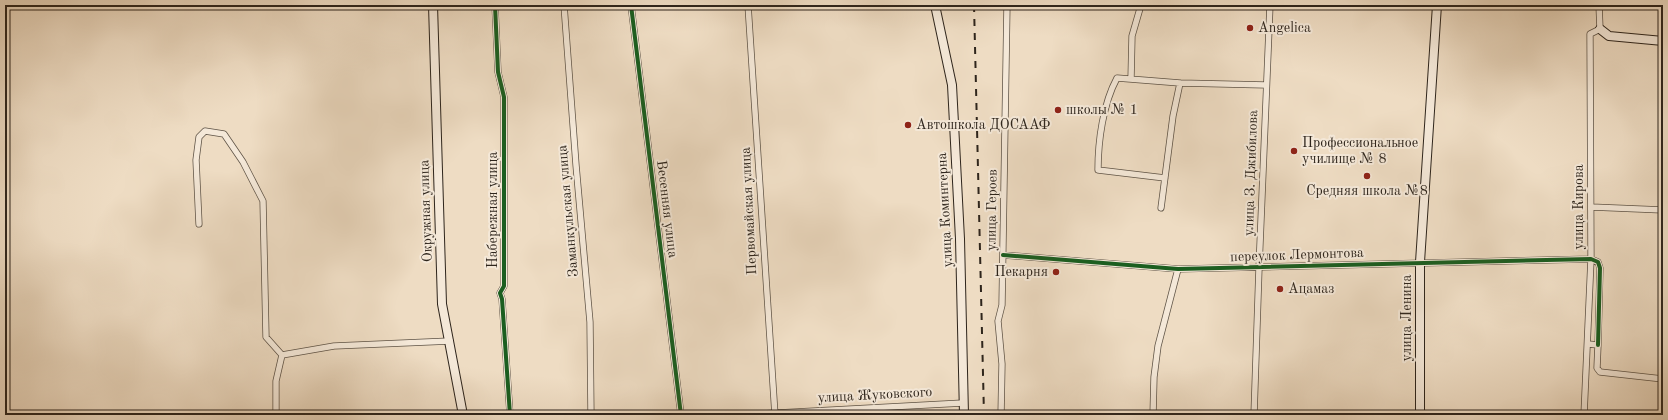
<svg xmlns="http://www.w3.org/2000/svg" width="1668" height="420" font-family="'Old Standard TT',serif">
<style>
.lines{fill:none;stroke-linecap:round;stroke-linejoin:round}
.street-casing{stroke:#5e5346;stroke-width:7}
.secondary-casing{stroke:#2e251c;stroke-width:10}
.street{stroke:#f4e8d8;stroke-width:5.5}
.secondary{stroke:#f4e8d8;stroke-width:8}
.rail{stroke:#2e251c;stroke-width:2;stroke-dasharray:7 7;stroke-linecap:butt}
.cycleway-casing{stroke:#f4e8d8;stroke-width:6}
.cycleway{stroke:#1b5e20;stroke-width:4}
.poi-dot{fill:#8f2418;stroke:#f4e8d8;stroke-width:1.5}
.labels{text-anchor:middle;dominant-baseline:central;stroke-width:4;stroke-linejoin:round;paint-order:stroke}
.poi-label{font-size:14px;fill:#2e251c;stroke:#f4e8d8;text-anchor:start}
.street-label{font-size:14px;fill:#2e251c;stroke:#f4e8d8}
</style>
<rect width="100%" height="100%" fill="#eedcc3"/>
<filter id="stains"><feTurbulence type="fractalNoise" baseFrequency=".005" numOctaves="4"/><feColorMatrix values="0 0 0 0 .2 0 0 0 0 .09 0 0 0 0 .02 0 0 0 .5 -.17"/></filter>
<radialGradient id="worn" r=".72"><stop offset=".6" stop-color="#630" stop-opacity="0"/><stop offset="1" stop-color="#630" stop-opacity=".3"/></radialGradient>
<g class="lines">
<defs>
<path id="street" d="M 495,5 L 498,72 L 504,97 L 504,286 L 500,293 L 502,299 L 510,415
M 564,5 L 576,165 L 590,322 L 591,415
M 631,5 L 681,415
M 748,5 L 775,415
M 1131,79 L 1132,36 L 1141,5
M 1165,178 L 1098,170 C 1098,141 1103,104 1117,78 L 1180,83 L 1266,85
M 1591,207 L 1663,210
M 1161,208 L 1173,116 L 1180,83
M 199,224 L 196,160 L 199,137 L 205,131 L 224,134 L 243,162 L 263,201 L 266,337 L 282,355
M 1003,255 L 1178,269 L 1591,259 L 1598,262 L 1600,268 L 1598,345
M 1588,344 L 1598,345 L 1597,368 L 1600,372 L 1663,379
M 276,415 L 276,381 L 282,355 L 334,346 L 450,341
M 740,415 L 963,403
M 1001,415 L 1002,364 L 998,321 L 1002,305 L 1007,5
M 1153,415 L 1154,377 L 1158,346 L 1178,269
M 1254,415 L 1259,268 L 1270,5
M 1584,415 L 1591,259 L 1590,34 L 1600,29 L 1599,5"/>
<path id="secondary" d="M 433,5 L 442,304 L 463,415
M 935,5 L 952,85 L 960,239 L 964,415
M 1600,29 L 1609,36 L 1663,41
M 1420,415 L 1420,262 L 1437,5"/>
</defs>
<use href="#street" class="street-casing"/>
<use href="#secondary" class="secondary-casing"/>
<use href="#street" class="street"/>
<use href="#secondary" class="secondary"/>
<path class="rail" d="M 974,5 L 984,415"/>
<defs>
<path id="cycleway" d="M 495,5 L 498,72 L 504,97 L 504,286 L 500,293 L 502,299 L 510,415
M 631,5 L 681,415
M 1003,255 L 1178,269 L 1591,259 L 1598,262 L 1600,268 L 1598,345"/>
</defs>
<use href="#cycleway" class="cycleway-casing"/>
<use href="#cycleway" class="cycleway"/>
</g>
<g class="poi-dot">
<circle cx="1250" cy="28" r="4"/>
<circle cx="1058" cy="110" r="4"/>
<circle cx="908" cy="125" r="4"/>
<circle cx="1294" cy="151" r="4"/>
<circle cx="1367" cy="176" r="4"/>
<circle cx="1056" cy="272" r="4"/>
<circle cx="1280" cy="289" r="4"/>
</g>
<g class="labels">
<g class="poi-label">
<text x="1258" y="28">Angelica</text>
<text x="1066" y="110">школы № 1</text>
<text x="916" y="125">Автошкола ДОСААФ</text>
<text x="1302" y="143">Профессиональное<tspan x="1302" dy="16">училище № 8</tspan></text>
<text x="1367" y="191" text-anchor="middle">Средняя школа №8</text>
<text x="1048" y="272" text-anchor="end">Пекарня</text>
<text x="1288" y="289">Ацамаз</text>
</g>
<g class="street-label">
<text transform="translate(1251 173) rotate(-88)">улица З. Джибилова</text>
<text transform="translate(1579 207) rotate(-90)">улица Кирова</text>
<text transform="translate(667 209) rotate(83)">Весенняя улица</text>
<text transform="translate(493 210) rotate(-90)">Набережная улица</text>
<text transform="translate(945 210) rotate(-93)">улица Коминтерна</text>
<text transform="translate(992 210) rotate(-89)">улица Героев</text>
<text transform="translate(426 211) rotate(-92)">Окружная улица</text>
<text transform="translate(568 211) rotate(-95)">Заманкульская улица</text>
<text transform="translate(749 211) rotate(-93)">Первомайская улица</text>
<text transform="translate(1297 255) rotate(-2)">переулок Лермонтова</text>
<text transform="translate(1407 318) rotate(-90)">улица Ленина</text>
<text transform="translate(875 395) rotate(-3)">улица Жуковского</text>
</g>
</g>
<rect width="1668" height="420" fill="none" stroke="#eedcc3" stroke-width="20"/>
<rect x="6" y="6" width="1656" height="408" fill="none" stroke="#2e251c" stroke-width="2"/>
<rect x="10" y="10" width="1648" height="400" fill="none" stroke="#2e251c"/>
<rect width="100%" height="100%" filter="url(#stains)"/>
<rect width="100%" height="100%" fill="url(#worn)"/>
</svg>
